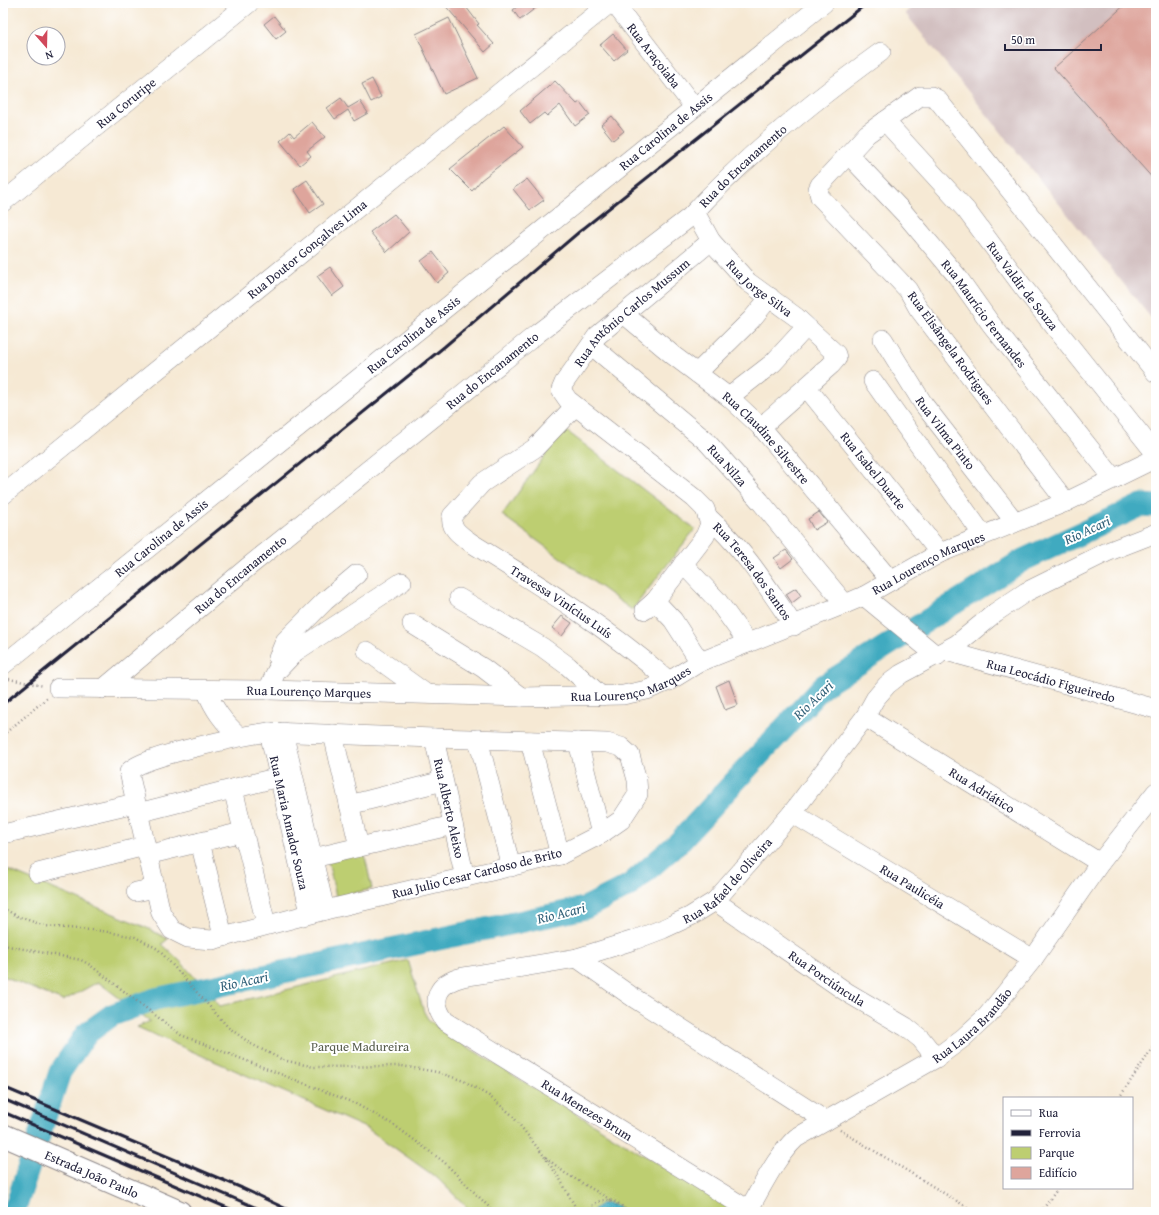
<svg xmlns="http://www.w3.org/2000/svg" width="1159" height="1215" font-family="'Gentium Book Plus',serif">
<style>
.industrial{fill:#d2bfc0}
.green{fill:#bdce71;stroke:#707856}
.water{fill:#41aac0;stroke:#32667e}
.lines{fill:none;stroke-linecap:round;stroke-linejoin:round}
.river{stroke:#41aac0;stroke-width:23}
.building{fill:#dea59c}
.minor-casing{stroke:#8c8688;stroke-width:20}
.major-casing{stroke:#8c8688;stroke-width:24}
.path{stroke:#8c8688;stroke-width:2.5;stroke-dasharray:1 3;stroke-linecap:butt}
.minor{stroke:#fff;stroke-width:19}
.major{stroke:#fff;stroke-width:22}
.rail{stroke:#22223b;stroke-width:3}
.labels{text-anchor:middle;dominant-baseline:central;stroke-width:4;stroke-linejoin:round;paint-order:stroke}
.street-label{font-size:13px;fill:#22223b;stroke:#fff}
.park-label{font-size:13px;fill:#585e4e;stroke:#fff}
.water-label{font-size:14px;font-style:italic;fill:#305f77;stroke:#fff}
</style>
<rect width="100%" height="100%" fill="#fff"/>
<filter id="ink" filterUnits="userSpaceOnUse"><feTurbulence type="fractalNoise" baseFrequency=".025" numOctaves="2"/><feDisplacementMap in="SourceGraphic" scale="8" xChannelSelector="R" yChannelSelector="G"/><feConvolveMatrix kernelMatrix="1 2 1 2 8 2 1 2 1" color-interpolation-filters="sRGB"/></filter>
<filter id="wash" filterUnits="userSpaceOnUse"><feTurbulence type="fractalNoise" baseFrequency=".012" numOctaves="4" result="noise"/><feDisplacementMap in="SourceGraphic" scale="16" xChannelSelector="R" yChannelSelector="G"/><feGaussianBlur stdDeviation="0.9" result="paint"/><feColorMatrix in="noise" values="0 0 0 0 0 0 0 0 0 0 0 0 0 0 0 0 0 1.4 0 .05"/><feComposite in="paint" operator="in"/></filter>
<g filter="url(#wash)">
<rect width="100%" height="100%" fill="#f6e9d4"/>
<path class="industrial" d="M 917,3 L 1156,3 L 1156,324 L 905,13 Z"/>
<path class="green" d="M 564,429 L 695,529 L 632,610 L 502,515 Z
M 364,852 L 372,889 L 336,897 L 328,861 Z
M 3,868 L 145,927 L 168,939 L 162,944 L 181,962 L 220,1006 L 408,960 L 424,1012 L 428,1019 L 445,1033 L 728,1207 L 733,1212 L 472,1212 L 437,1178 L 368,1129 L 137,1027 L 150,1021 L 98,982 L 63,1001 L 3,976 Z"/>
<path class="water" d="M 606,1203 L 618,1206 L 623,1212 L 592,1212 L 600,1204 Z"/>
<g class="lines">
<path class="river" d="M 14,1212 L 60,1072 L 86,1034 L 112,1015 L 155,999 L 585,908 L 630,885 L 678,843 L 823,686 L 1023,560 L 1142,505 L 1156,506"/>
</g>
<g id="blocks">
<path class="building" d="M 443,3 L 463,3 L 479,24 L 477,25 L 494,44 L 485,52 Z
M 522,3 L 542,3 L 520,20 L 513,10 Z
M 1127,3 L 1156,3 L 1156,182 L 1054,68 Z
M 274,16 L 286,31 L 276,39 L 264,24 Z
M 449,18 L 478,78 L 444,94 L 416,34 Z
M 613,34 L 627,50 L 614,61 L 600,45 Z
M 372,79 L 381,97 L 371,102 L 362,84 Z
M 555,81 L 577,104 L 580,102 L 590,115 L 575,126 L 560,105 L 547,116 L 544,113 L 530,124 L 520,111 Z
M 341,98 L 348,108 L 360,101 L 368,113 L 354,121 L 348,110 L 335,119 L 327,108 Z
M 612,116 L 624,131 L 613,140 L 601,125 Z
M 312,122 L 325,137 L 307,151 L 311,156 L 300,165 L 280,141 L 290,132 L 294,137 Z
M 504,126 L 523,147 L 481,180 L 472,191 L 450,169 Z
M 527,179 L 544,200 L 530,210 L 513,189 Z
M 307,180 L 323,204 L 310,213 L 294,189 Z
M 394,214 L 409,232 L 387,252 L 370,232 Z
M 433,252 L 449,273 L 437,283 L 421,261 Z
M 330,267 L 344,287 L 332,296 L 317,276 Z
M 819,512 L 827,522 L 814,530 L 808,519 Z
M 786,550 L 793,559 L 781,568 L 774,558 Z
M 796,588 L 801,596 L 792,603 L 786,594 Z
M 562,616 L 572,623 L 562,636 L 552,628 Z
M 729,680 L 738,705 L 725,710 L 716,686 Z"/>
</g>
</g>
<g filter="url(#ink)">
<use href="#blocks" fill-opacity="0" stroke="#8c8688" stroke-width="1"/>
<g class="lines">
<defs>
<g id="minor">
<path id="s1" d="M 614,3 L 694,107"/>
<path id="s2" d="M 885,121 L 966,210 L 1023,287 L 1156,454"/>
<path id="s3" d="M 848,154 L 905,214 L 957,276 L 991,324 L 1114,479"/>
<path id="s4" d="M 3,202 L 249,3"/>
<path id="s5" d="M 695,212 L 711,241 L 748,282 L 796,317 L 836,354 L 837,358 L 831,365 L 761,427"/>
<path id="s6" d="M 624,314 L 674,356 L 730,398 L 761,427 L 890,580"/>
<path id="s7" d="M 883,339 L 924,405 L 1015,522"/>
<path id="s8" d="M 591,345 L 706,441 L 760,501 L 845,604"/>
<path d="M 697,373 L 751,320 L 770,297"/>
<path d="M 873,381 L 983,535"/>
<path id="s9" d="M 807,388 L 940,553"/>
<path d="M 729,397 L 773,363 L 806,327"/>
<path id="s10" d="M 575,406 L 535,448 L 482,483 L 452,516 C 449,529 463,537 473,544 C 541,586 608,628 669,681"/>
<path id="s11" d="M 3,495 L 610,3"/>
<path d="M 1066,502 L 918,308 L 908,290 L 820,197 L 818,189 L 820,185 L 867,134 L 920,96 L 931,96 L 937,99 L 1156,373"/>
<path id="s12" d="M 709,518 C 744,549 768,588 794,626"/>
<path d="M 683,564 L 717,600 L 748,643"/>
<path d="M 864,596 L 937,656"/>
<path d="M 459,598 L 542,647 L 568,666 L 601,696"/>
<path d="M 655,601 L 673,620 L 700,662"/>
<path id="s13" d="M 645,610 L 655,601 L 705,536 L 710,524 L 705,509 L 694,498 L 568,400 L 561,390 L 564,383 L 597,336 L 711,241"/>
<path d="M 412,624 L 483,668 L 521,697"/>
<path d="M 367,651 L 425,693"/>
<path id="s14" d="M 946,651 L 1156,709"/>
<path id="s15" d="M 3,665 L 824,3"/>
<path d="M 279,668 L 278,658 L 285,641 L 325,601 L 357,574"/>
<path id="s16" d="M 58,688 L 268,690 L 521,697 L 623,695 L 647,690 L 669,681 L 700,662 L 845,604 L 864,596 L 940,553 L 1066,502 L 1156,458"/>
<path id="s17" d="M 103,689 L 248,567 L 538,333 L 690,217 C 746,155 813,101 881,52"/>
<path d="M 206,690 C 214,709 223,722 239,736"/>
<path d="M 268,690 L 276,672 L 295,652 L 402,582"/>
<path id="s18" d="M 865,717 L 1100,863"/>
<path d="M 269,732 L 434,738 L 607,743 L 621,747 L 630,755 L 637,780 L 638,794 L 621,820 L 601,834 L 560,855 L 325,910 L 212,940 L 188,938 L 172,930 L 161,913 L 129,772 C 137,757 248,735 269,732 Z"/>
<path id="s19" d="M 269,732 L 310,913"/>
<path d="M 283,732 L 325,910"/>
<path d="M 333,734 L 359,847"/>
<path id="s20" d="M 434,738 L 465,878"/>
<path d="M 478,739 L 511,867"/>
<path d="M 530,741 L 560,855"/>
<path d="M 578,742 L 601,834"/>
<path d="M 233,789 L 266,924"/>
<path d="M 349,805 L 443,781"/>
<path d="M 138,813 L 279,777"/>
<path id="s21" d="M 792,813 L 1033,959"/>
<path d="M 3,834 L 135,803"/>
<path d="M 200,842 L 223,936"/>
<path d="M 147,855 L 238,833 L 245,842"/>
<path d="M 313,858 L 453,825"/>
<path d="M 38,873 L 145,846"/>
<path d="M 136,892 L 155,888"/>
<path id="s22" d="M 715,901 L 848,993 L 906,1027 L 921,1039 L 936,1058"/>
<path d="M 577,958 L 634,998 L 826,1121"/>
<path id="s23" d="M 747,1212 C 763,1186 774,1159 796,1138 L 936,1058 L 963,1038 L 987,1016 L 1033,959 L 1100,863 L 1156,792"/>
<path id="s24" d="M 752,1212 L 445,1021 C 429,999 438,983 463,977 L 577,958 L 634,940 L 663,929 L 691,916 L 715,901 L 792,813 L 865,717 L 875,699 L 887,685 L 901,674 L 957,644 L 996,612 L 1026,592 L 1107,552 L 1156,533"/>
</g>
<g id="major">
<path id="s25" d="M 3,1135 L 180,1212"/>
</g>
</defs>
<use href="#minor" class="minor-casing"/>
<use href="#major" class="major-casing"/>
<path class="path" d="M 9,679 L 44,686
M 3,735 L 47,698
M 3,908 L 17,916 L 45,926 L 102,931 L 135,937 L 158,949 L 228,1027 L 251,1044 L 283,1060 L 314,1067 L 402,1066 L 437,1072 L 464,1081 L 489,1096 L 511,1114 L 544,1156
M 3,945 L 81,960 L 90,965 L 181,1035 L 354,1103 L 394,1125 L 444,1162 L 494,1212
M 1119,1098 L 1156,1043
M 840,1130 L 975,1212
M 578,1212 L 560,1179 L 544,1156 L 565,1173 L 611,1200
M 587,1212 C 597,1196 616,1196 627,1212
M 1041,1212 L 1058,1188"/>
<use href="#minor" class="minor"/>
<use href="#major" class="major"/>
<path class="rail" d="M 3,704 L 444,347 L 579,232 L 867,3
M 3,1087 L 242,1188 L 293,1212
M 3,1099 L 266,1212
M 3,1112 L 237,1212"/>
</g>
</g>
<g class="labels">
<g class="street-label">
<text stroke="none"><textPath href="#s1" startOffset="66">Rua Araçoiaba</textPath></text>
<text stroke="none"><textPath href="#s4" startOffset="158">Rua Coruripe</textPath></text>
<text stroke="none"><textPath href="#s15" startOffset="851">Rua Carolina de Assis</textPath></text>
<text stroke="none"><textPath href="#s17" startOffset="827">Rua do Encanamento</textPath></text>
<text stroke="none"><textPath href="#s11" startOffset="391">Rua Doutor Gonçalves Lima</textPath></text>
<text stroke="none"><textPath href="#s2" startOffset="215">Rua Valdir de Souza</textPath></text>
<text stroke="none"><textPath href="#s5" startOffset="101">Rua Jorge Silva</textPath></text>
<text stroke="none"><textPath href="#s13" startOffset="418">Rua Antônio Carlos Mussum</textPath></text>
<text stroke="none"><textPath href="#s3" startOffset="210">Rua Maurício Fernandes</textPath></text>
<text stroke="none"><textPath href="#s15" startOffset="527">Rua Carolina de Assis</textPath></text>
<text transform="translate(951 348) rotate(54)">Rua Elisângela Rodrigues</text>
<text stroke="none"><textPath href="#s17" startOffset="503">Rua do Encanamento</textPath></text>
<text stroke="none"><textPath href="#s7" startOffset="113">Rua Vilma Pinto</textPath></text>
<text stroke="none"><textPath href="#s6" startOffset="189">Rua Claudine Silvestre</textPath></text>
<text stroke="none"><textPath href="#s8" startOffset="182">Rua Nilza</textPath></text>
<text stroke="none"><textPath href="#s9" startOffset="106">Rua Isabel Duarte</textPath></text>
<text stroke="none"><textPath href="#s15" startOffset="203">Rua Carolina de Assis</textPath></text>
<text stroke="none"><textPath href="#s16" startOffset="899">Rua Lourenço Marques</textPath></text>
<text stroke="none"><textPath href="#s12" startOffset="69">Rua Teresa dos Santos</textPath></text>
<text stroke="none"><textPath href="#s17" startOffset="179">Rua do Encanamento</textPath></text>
<text stroke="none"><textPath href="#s10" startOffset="309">Travessa Vinícius Luís</textPath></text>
<text stroke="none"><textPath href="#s14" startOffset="109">Rua Leocádio Figueiredo</textPath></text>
<text stroke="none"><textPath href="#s16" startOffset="575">Rua Lourenço Marques</textPath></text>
<text stroke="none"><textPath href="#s16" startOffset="251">Rua Lourenço Marques</textPath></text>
<text stroke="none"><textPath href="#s18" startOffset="138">Rua Adriático</textPath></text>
<text stroke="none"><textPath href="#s20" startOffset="72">Rua Alberto Aleixo</textPath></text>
<text stroke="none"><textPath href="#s19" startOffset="93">Rua Maria Amador Souza</textPath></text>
<text transform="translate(477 873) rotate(-14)">Rua Julio Cesar Cardoso de Brito</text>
<text stroke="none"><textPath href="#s24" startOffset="710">Rua Rafael de Oliveira</textPath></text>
<text stroke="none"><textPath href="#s21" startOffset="141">Rua Paulicéia</textPath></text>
<text stroke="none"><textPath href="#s22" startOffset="136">Rua Porciúncula</textPath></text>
<text stroke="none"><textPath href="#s23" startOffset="299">Rua Laura Brandão</textPath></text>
<text transform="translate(587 1110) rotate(32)">Rua Menezes Brum</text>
<text stroke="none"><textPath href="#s25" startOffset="97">Estrada João Paulo</textPath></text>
</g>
<g class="park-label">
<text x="360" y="1046">Parque Madureira</text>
</g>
<g class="water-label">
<text transform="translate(1087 530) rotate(-25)">Rio Acari</text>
<text transform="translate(813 700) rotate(-44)">Rio Acari</text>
<text transform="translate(561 913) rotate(-14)">Rio Acari</text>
<text transform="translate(244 981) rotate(-12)">Rio Acari</text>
</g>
</g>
<rect width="1159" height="1215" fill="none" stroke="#fff" stroke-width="16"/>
<rect x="1003" y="1097" width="130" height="92" fill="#ffffff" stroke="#a7a7b1"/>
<rect x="1011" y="1110" width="20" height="6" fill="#ffffff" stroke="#a7a7b1"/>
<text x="1039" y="1117" font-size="12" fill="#22223b">Rua</text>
<rect x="1011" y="1130" width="20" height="6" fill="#22223b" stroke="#a7a7b1"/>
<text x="1039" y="1137" font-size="12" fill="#22223b">Ferrovia</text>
<rect x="1011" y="1147" width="20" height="12" fill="#bdce71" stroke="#a7a7b1"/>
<text x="1039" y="1157" font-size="12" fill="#22223b">Parque</text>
<rect x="1011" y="1167" width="20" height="12" fill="#dea59c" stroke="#a7a7b1"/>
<text x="1039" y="1177" font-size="12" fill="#22223b">Edifício</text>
<g transform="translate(46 46) rotate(160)"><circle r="19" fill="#ffffff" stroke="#a7a7b1"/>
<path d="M0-3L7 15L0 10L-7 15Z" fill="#d1495b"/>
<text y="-6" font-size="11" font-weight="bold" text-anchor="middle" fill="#22223b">N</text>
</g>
<path d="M1005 44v6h96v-6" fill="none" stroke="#22223b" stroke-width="2"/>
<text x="1011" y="44" font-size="12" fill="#22223b" stroke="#ffffff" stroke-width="3" paint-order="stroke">50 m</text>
</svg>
